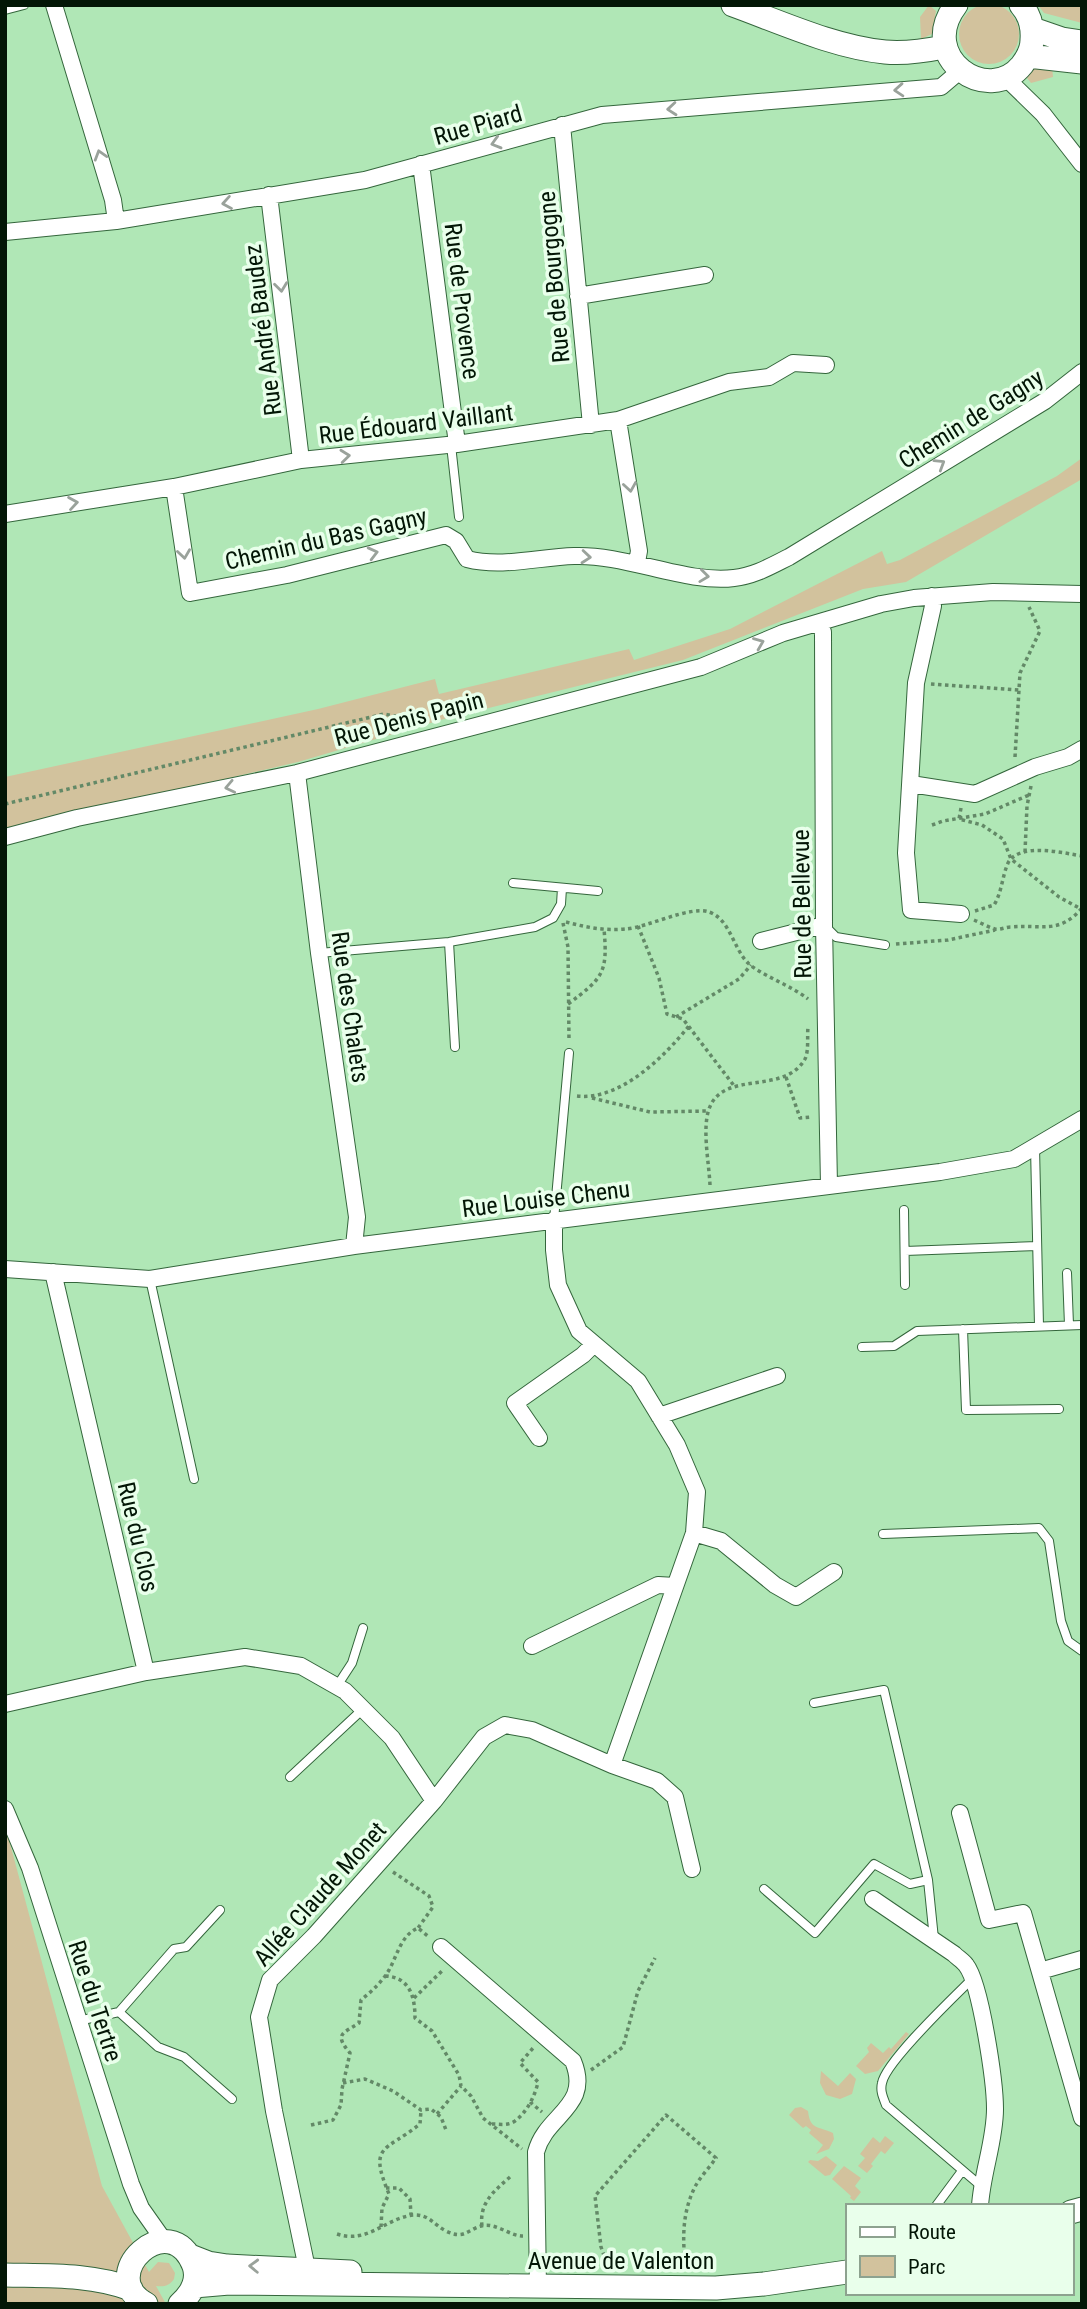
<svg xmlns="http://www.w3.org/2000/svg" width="1087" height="2309" font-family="'Roboto Condensed',sans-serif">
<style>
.green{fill:#d2c29d}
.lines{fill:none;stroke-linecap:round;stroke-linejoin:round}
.lane-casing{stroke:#34663c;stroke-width:10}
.street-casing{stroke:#34663c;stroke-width:18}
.secondary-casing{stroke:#34663c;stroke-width:25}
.path{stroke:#638967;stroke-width:3.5;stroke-dasharray:3.5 3.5;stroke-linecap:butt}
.lane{stroke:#fff;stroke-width:8}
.street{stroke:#fff;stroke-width:16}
.secondary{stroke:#fff;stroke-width:23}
.oneway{stroke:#9aa29b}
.labels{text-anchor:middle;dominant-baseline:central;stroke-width:7;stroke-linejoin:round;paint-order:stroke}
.street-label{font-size:24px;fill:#031606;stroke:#e9ffeb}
</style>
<rect width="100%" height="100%" fill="#b0e7b6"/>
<path class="green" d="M959 34a30 30 0 1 1 60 0a30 30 0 1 1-60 0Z
M 929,5 L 936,11 L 932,34 L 921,39 L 920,17 Z
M 1038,5 L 1082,5 L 1082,23 L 1044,13 Z
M 1040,64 L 1052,66 L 1053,77 L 1031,83 L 1027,78 L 1030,70 Z
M 1082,458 L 1082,479 L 906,582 L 863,589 L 683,660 L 444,719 L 298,762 L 5,830 L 5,777 L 318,709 L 435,679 L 439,694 L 629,649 L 634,660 L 730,629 L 882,551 L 887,564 L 900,560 L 1057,476 Z
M 5,1825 L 102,2186 L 149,2272 L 158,2262 L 169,2263 L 175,2273 L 174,2279 C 169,2286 164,2287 156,2286 L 166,2304 L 5,2304 Z
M 906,2032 L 909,2034 L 878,2071 L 865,2074 L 856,2066 L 869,2052 L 867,2048 L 871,2043 L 883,2053 L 889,2047 L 891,2049 Z
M 821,2071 L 838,2086 L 850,2073 L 856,2079 L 852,2094 L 840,2099 L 826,2095 L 820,2083 Z
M 801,2107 L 808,2111 C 810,2130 818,2126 833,2133 L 834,2139 L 829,2149 L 816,2154 L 823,2145 L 809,2133 L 811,2130 L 806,2126 L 803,2128 L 789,2115 L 795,2108 Z
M 885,2136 L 894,2143 L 885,2154 L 881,2151 L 871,2164 L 873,2166 L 867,2173 L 858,2166 L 865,2158 L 860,2154 L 873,2137 L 880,2143 Z
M 826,2156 L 837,2165 L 830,2175 L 825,2176 L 808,2162 L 810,2160 L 818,2161 Z
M 844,2166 L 861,2178 L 855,2186 L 861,2192 L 854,2201 L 850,2198 L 851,2196 L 832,2179 Z"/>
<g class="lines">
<defs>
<path id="lane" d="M 5,10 L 24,5
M 451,445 L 459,517
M 513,883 L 598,891
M 826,927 L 836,937 L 885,945
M 449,942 L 455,1047
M 319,953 L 449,942 L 535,927 L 553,918 L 561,904 L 562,888
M 1035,1147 L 1039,1326
M 904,1210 L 905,1285
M 554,1220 L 569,1053
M 905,1251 L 1037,1246
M 1067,1273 L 1069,1325
M 150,1279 L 194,1479
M 963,1329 L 966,1410 L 1059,1409
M 862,1347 L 894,1346 L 917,1331 L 1082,1325
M 883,1534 L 1039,1528 L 1049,1541 L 1061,1621 L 1068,1641 L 1082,1651
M 337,1686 L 352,1663 L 363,1628
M 290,1777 L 363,1709
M 928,1880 L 934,1939
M 764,1889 L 815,1933 L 874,1864 L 910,1884 L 928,1880 L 884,1690 L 814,1703
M 973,1978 C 954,1997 886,2061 882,2083 C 880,2091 883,2097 886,2105 L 981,2186
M 119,2012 L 158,2047 L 184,2057 L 232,2099
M 78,2021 L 119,2012 L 174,1949 L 186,1947 L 220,1910
M 936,2206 L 962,2171"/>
<path id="street" d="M 54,5 L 113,200 L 116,221
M 1005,77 L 1043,114 L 1082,164
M 562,125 L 591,425
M 421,164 L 457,444
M 269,195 L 301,460
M 5,232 L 116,221 L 365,180 L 602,115 L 941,87 L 961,70
M 578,296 L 705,275
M 618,420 L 639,551 L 637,562
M 174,487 L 190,593 L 287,575 L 446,535 L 456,541 L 467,559 C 502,568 539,557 574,556 C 626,554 686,584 734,578 C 754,576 771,566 789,557 L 1045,401 L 1082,372
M 5,514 L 174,487 L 301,460 L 457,444 L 618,420 L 729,382 L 769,377 L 793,363 L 826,365
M 932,596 L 933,606 L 916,683 L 906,853 L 911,910 L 961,914
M 819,623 L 823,632 L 824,925 L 829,1185
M 297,773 L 319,953 L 357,1217 L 354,1246
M 911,784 L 975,794 L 1035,767 L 1068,757 L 1082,749
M 5,837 L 77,818 L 297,773 L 701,667 L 783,633 L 881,604 L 914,598 L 993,592 L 1082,594
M 761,941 L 824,925
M 554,1220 L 554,1250 L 558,1285 L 579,1331 L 638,1381 L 677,1445 L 697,1492 L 694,1533 L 612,1765
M 5,1269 L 150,1279 L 354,1246 L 940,1172 L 1014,1159 L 1082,1119
M 53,1272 L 146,1672
M 659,1416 L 777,1376
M 539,1438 L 515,1403 L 583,1355 L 594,1344
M 694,1533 L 721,1541 L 775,1585 L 796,1597 L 834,1572
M 532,1646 L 658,1585 L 675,1586
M 5,1704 L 146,1672 L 245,1657 L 301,1666 L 345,1691 L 392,1738 L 434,1801
M 5,1809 L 30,1868 L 131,2184 L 141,2208 L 165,2242
M 960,1813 L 989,1920 L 1023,1913 L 1082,2118
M 873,1899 L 954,1954 C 958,1958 963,1961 966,1965 C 981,1984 995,2083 995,2109 C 995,2141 982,2173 980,2206
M 441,1947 L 573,2061 C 592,2107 546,2114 536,2152 L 538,2288
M 1040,1971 L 1082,1959
M 306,2280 L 305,2259 L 274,2111 L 259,2017 L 270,1980 L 314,1936 L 434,1801 L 484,1737 L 505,1725 L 532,1730 L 612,1765 L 657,1781 L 675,1797 L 692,1869"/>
<path id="secondary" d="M 733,5 C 780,22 834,47 885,52 C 905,54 924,51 944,47
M 956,5 C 916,57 988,107 1022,65 C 1028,57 1032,50 1032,40 C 1033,27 1030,15 1021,5
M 1033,29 L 1062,39 L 1082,42
M 1028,56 L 1082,62
M 1071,2212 L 1082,2209
M 190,2256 L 208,2263 L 227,2266 L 350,2272
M 5,2275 C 48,2276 91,2274 131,2289
M 194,2286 L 229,2283 L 716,2288 L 764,2284 L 847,2272
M 146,2304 C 94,2276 170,2204 194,2266 C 199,2281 191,2294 180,2304"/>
</defs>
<use href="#lane" class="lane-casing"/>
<use href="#street" class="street-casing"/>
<use href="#secondary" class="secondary-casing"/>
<path class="path" d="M 931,684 L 1019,690
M 1015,757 L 1020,673 L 1040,631 L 1029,607
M 5,804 L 384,714 L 426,722
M 961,808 L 959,819 L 982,825 L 1003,839 L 1011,859 L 1059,897 L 1081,909
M 932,825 L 943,821 L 985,814 L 1029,795
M 1025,852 L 1027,806 L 1031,786
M 975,911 L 994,905 C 1002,892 1002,877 1008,863 C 1019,842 1064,853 1082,856
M 974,920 C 981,923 988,927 995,929 C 1000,930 1005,927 1011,927 C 1041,924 1059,935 1082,908
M 566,922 C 585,927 604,931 625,929 C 646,928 691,905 709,912 C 730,919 733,948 748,963 C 759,974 792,986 808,999
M 563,923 L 568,947 L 569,1040
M 638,926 L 659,978 L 667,1014 L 683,1019 L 735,1087
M 896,944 L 948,940 L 995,930
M 568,1004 C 603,978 608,973 604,929
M 676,1017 L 739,979 L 751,965
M 786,1077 L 800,1118 L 811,1117
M 577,1096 C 620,1101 664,1057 689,1026
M 592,1098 L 650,1112 L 708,1111
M 710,1185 C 709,1163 702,1129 709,1109 C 723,1069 784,1096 805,1059 C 809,1051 807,1036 808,1027
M 393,1872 L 429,1896 L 433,1907 L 418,1928
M 385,1976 C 410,1977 415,1997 415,2018 L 432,2031 L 459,2075 L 461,2086 L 471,2096 L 483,2118 L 522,2149
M 414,1998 L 443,1970
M 591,2070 L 623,2047 L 638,1991 L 655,1958
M 343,2083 L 365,2079 L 393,2091 L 421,2110 L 431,2109 L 441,2117 L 446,2130
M 530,2102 L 542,2112
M 437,2114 L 461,2086
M 492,2124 C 499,2124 508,2126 515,2121 C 527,2112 535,2096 538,2082 L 520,2063 L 534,2047
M 311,2125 L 333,2120 L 341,2105 L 342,2089 L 350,2053 C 334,2034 342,2034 359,2023 L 361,2000 C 372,1991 382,1982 389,1970 C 397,1956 401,1935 418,1928 L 429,1937
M 386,2188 L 399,2188 L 410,2199 L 411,2215
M 482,2226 C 479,2203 494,2191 510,2177
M 381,2227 L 382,2208 L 389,2194 C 368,2144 385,2152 420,2124 L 421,2110
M 337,2234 C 368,2244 384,2219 413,2215 C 429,2214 434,2225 446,2231 C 464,2240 467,2230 481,2226 C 496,2222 509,2236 523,2236
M 609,2269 L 601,2247 L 595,2196 L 666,2115 L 716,2158 C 710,2167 701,2176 696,2185 C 682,2211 682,2240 686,2268"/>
<use href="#lane" class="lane"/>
<use href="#street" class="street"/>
<use href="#secondary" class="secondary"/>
</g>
<defs><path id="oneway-chevron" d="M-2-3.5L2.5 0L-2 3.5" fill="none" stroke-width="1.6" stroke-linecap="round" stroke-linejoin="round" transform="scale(1.75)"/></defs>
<g class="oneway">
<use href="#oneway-chevron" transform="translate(899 90) rotate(176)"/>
<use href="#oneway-chevron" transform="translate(672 109) rotate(175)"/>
<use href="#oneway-chevron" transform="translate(496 143) rotate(164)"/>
<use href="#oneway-chevron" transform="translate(100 155) rotate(-107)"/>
<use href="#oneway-chevron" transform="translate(227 203) rotate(170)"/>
<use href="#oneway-chevron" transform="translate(281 287) rotate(83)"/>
<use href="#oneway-chevron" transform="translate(345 456) rotate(-6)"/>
<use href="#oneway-chevron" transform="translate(940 464) rotate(-32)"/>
<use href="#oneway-chevron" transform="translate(630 487) rotate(81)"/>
<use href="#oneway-chevron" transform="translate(73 503) rotate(-9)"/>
<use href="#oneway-chevron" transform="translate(373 553) rotate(-14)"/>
<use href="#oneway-chevron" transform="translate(184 554) rotate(82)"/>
<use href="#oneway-chevron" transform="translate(586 557) rotate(5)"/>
<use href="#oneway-chevron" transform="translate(704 576) rotate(7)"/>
<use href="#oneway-chevron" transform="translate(759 643) rotate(-22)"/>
<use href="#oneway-chevron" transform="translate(230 787) rotate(168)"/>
<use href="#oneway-chevron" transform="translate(254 2266) rotate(-178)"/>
</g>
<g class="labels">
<g class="street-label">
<text transform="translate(478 125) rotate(-16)">Rue Piard</text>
<text transform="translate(554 277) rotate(-95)">Rue de Bourgogne</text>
<text transform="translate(462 301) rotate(83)">Rue de Provence</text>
<text transform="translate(263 330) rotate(-97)">Rue André Baudez</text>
<text transform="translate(971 419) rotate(-32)">Chemin de Gagny</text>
<text transform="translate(416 424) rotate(-7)">Rue Édouard Vaillant</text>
<text transform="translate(326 539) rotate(-13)">Chemin du Bas Gagny</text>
<text transform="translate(409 719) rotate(-15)">Rue Denis Papin</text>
<text transform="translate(802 904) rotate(-91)">Rue de Bellevue</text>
<text transform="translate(350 1007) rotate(82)">Rue des Chalets</text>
<text transform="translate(546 1199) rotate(-7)">Rue Louise Chenu</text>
<text transform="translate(138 1537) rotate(77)">Rue du Clos</text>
<text transform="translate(320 1894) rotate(-48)">Allée Claude Monet</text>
<text transform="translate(95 2001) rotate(72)">Rue du Tertre</text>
<text x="621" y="2261">Avenue de Valenton</text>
</g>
</g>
<rect width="1087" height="2309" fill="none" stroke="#031606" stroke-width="14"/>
<rect x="846" y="2204" width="228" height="91" fill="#e9ffeb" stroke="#8da28f" stroke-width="2"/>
<rect x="860" y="2227" width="35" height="10" fill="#ffffff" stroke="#8da28f" stroke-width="2"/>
<text x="908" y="2239" font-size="21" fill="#031606">Route</text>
<rect x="860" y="2256" width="35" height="21" fill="#d2c29d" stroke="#8da28f" stroke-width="2"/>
<text x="908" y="2274" font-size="21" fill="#031606">Parc</text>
</svg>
